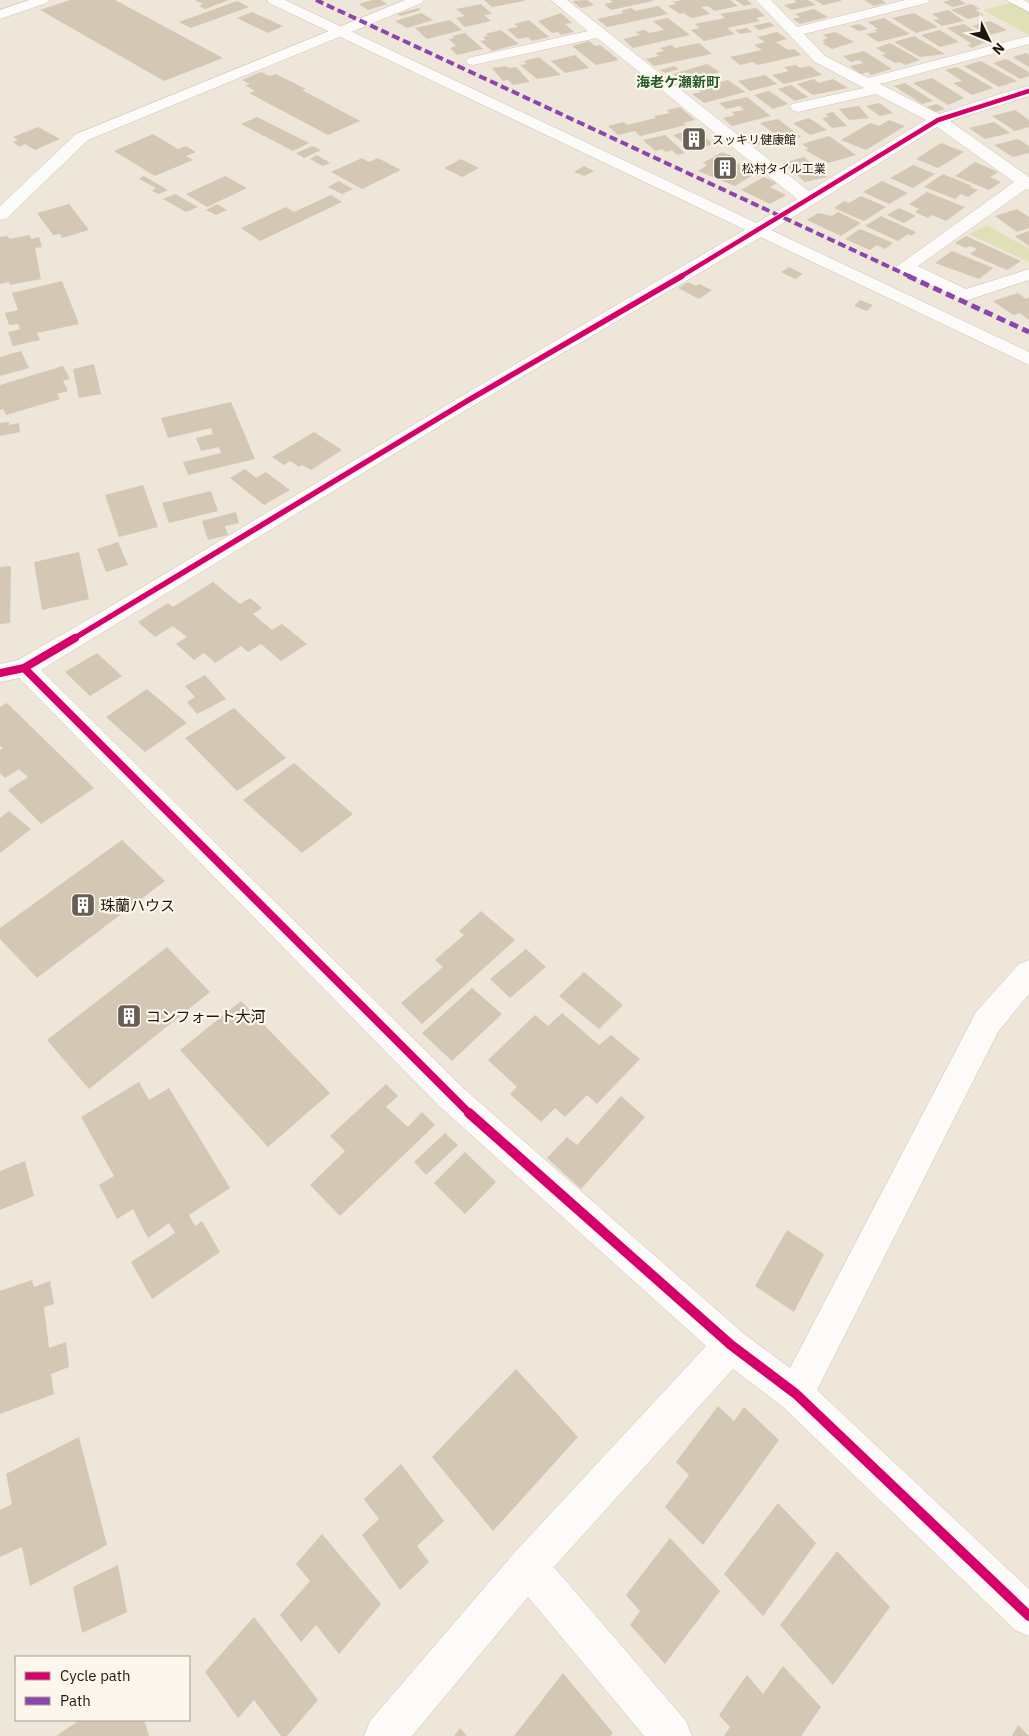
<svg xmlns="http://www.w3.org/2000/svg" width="1029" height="1736" font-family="'IBM Plex Sans','Noto Sans JP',sans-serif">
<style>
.green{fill:#dfe0b6}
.building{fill:#d4c7b4}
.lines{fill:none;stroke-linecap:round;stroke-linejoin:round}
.minor-casing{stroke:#c9c3b9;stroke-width:1}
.tertiary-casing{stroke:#c9c3b9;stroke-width:1}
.minor{fill:#fcfbf9;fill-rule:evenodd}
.tertiary{fill:#fcfbf9;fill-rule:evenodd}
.quiet-far1{stroke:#8e44ad;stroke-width:4;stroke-dasharray:8 4;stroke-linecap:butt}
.quiet{stroke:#8e44ad;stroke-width:5;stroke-dasharray:9 5;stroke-linecap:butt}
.cycleway-far3-casing{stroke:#fcf6ed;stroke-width:6}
.cycleway-far2-casing{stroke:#fcf6ed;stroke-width:8}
.cycleway-far1-casing{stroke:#fcf6ed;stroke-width:11}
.cycleway-casing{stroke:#fcf6ed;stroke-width:13}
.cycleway-far3{stroke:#d6006c;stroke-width:4.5}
.cycleway-far2{stroke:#d6006c;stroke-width:5.5}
.cycleway-far1{stroke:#d6006c;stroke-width:8}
.cycleway{stroke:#d6006c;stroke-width:10}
.labels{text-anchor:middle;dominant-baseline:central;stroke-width:4.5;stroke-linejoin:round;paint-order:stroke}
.far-poi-label{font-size:12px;fill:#1d170f;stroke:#fcf6ed;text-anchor:start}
.far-neighbourhood-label{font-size:14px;font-weight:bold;fill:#235b27;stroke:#fcf6ed}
.poi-label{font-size:15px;fill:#1d170f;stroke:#fcf6ed;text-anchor:start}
</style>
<rect width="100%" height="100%" fill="#eee6d9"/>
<path class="green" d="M 1015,2 L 1029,9 L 1029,35 L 983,10 Z
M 987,225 L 1029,249 L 1029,262 L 969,234 Z"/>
<path class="building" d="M 70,0 L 115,0 L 223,58 L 164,81 L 40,10 Z
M 194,0 L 229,0 L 205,9 L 199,6 L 203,4 Z
M 372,0 L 381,0 L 387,4 L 368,10 L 359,4 Z
M 484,0 L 524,0 L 524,1 L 492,7 Z
M 587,0 L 594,5 L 581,8 L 572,1 Z
M 610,0 L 653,0 L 653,1 L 611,10 L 604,4 L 613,2 Z
M 682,0 L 730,0 L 738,6 L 715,11 L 708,6 L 701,7 L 710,14 L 691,18 L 684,13 L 680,14 L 668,6 L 676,4 L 673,2 Z
M 735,0 L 747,0 L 752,4 L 744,6 Z
M 794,0 L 808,0 L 816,5 L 791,10 L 784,5 L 797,2 Z
M 815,0 L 841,0 L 841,1 L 823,5 Z
M 864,0 L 882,0 L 886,3 L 874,6 Z
M 950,0 L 960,0 L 966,4 L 952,7 L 943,2 Z
M 237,1 L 249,7 L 191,28 L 179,22 Z
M 481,4 L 492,14 L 484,15 L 491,21 L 465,27 L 456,18 L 465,16 L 456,9 Z
M 971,4 L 980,9 L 975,10 L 984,15 L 968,19 L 951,10 Z
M 658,6 L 668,14 L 607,27 L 597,19 L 624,13 L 621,11 L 631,8 L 635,11 Z
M 418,8 L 421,10 L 401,16 L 397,14 Z
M 756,8 L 765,16 L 756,18 L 760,21 L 727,28 L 735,34 L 704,41 L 691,30 L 700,28 L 695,24 L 725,18 L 720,14 Z
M 814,9 L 828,17 L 800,24 L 793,19 L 800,17 L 795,14 Z
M 948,10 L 964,21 L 942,26 L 933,20 L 940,19 L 932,14 Z
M 252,12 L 283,26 L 268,33 L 237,18 Z
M 421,13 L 433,20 L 407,28 L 395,21 Z
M 561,13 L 572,23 L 565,24 L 574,32 L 561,35 L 558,32 L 552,33 L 538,21 Z
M 914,13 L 938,27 L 916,33 L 892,18 Z
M 668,18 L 690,35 L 633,48 L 623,39 L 640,35 L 636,32 L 645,30 L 649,33 L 664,30 L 653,21 Z
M 884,18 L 910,34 L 878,42 L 866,34 L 877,32 L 874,30 L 878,29 L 868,22 Z
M 450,20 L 462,30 L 427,39 L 415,28 Z
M 529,20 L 549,37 L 532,41 L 528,37 L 518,39 L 507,29 L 518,27 L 514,24 Z
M 990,21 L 1007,30 L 990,35 L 972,26 Z
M 769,22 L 775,26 L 759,30 L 753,26 Z
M 859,24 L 868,29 L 859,31 L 850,26 Z
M 964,24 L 990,40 L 972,48 L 967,45 L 972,44 L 947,28 Z
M 747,28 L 752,32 L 740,34 L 735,30 Z
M 501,30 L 519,44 L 492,51 L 480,41 L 486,40 L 483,37 L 488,36 L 485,34 Z
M 940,30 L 959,42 L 940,47 L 921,35 Z
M 777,32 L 787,39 L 776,42 L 788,50 L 794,49 L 801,55 L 758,65 L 753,62 L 740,65 L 730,57 L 762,50 L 754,45 L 765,42 L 757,37 Z
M 835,32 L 854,42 L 832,49 L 822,43 L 826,42 L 822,40 L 828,38 L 823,35 Z
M 465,33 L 483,49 L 457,55 L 450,48 L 456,46 L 449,39 L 455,38 L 452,36 Z
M 914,36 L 945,54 L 920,57 L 894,42 Z
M 589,41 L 595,46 L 600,45 L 619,60 L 596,65 L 572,46 Z
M 699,43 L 712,54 L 654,66 L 646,59 L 659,56 L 655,53 L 664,51 L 660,48 L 672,45 L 675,48 Z
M 890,43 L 920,60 L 905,65 L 900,62 L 895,63 L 881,55 L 886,54 L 876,48 Z
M 864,51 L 892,69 L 871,75 L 868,72 L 861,74 L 850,66 L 864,63 L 859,60 L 851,62 L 843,56 Z
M 1026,53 L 1029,55 L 1029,67 L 1013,57 Z
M 575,55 L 589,68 L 565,73 L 551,61 Z
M 539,57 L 561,75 L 537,79 L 520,65 L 527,64 L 524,61 Z
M 1006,59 L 1029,72 L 1029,76 L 1020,79 L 993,63 Z
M 981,61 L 1017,81 L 999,87 L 964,66 Z
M 707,64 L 720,72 L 686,82 L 673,74 Z
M 796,65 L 800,68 L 810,66 L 822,75 L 784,84 L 772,75 L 789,71 L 784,67 Z
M 506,66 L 509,68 L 516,67 L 530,82 L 513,85 L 508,80 L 503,81 L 492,68 Z
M 674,66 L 679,69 L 665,73 L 660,70 Z
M 957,67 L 993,88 L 972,95 L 953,83 L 962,81 L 945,70 Z
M 261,72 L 270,76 L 276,74 L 306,89 L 302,90 L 360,121 L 328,135 L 249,93 L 255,91 L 245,85 L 250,84 L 242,80 Z
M 765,75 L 777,84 L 750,91 L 738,81 Z
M 932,78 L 964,98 L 948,105 L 913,83 Z
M 814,79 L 819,83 L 833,79 L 848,88 L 813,95 L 797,84 Z
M 728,80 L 745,92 L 704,103 L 692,94 L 701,92 L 696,88 Z
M 905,83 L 933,101 L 922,104 L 894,86 Z
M 791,85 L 808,97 L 795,101 L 778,89 Z
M 769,91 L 788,104 L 773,109 L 754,95 Z
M 747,97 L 771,116 L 732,126 L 723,118 L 735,115 L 732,112 L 744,110 L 740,106 L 726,109 L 719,103 Z
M 879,103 L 893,113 L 880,116 L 866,106 Z
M 937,104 L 945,109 L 936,112 L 927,107 Z
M 859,106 L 869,118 L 849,120 L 839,109 Z
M 680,107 L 695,120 L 683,123 L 686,125 L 640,136 L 635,131 L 618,135 L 608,126 L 624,122 L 627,125 L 656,118 L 654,116 L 670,113 L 667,110 Z
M 1015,110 L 1029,120 L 1029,127 L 1015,131 L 992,116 Z
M 833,112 L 847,126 L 832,128 L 822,118 L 829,117 L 825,114 Z
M 257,117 L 309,143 L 293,151 L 241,124 Z
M 809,118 L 827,130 L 810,135 L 793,123 Z
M 778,119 L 801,137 L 762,147 L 753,140 L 774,134 L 760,123 Z
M 889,120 L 905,126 L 866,150 L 841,140 L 870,123 L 879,126 Z
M 994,122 L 1010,133 L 985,139 L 969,128 Z
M 38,127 L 60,139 L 35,150 L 25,144 L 20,147 L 13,142 L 18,140 L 13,137 Z
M 694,129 L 714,144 L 693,150 L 673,135 Z
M 153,134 L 178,149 L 186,146 L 196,152 L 186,156 L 193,160 L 155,176 L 114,151 Z
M 665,135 L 685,153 L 677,155 L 672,150 L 666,152 L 662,149 L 655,151 L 643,140 Z
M 829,136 L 856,155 L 828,163 L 805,150 L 809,149 L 802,144 Z
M 1018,139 L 1029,146 L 1029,153 L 1013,157 L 994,145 Z
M 941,143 L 964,152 L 938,168 L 916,159 Z
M 313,146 L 321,150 L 304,158 L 296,153 Z
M 722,152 L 735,157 L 724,163 L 729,165 L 735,162 L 758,172 L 735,186 L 698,171 L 707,165 L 703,163 Z
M 317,155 L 330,163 L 323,166 L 310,159 Z
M 804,157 L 827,177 L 805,182 L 783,163 Z
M 362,158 L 369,162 L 378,158 L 401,170 L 362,189 L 331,172 Z
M 461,159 L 479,168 L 462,177 L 444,168 Z
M 975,162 L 998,172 L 990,177 L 1001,182 L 989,190 L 955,176 Z
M 913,165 L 935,174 L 913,188 L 890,178 Z
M 584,166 L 594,171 L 584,176 L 574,172 Z
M 943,174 L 972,186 L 970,187 L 978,190 L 968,197 L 961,194 L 955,199 L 924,187 Z
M 144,176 L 168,190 L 159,194 L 152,191 L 156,188 L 139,179 Z
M 225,176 L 247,188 L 207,207 L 186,194 Z
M 764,177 L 777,183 L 770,187 L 786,195 L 770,204 L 741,190 Z
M 339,181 L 353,189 L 342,194 L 328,187 Z
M 882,181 L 908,193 L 889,204 L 863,192 Z
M 927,192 L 965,207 L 946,221 L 932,215 L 928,218 L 915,212 L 919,209 L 909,204 Z
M 175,194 L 198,207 L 186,212 L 163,199 Z
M 331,195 L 342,202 L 260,241 L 241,228 L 286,207 L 294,212 Z
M 861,196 L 886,207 L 864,221 L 834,208 L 844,201 L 849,203 Z
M 69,204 L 89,230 L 62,238 L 60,234 L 53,235 L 37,213 Z
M 217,204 L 227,210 L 216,215 L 206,210 Z
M 899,208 L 916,216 L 904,223 L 887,215 Z
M 1017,209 L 1029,217 L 1029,228 L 1017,232 L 995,216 Z
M 838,212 L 861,223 L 841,236 L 807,220 L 818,213 L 832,216 Z
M 881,216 L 916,232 L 911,236 L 908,234 L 898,241 L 865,226 Z
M 860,229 L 893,243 L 885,249 L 877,245 L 870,250 L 845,239 Z
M 1029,231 L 1029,246 L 1015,236 Z
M 30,235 L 31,239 L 39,237 L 42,247 L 35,248 L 41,279 L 10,285 L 9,282 L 0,284 L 0,237 L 8,236 L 9,239 Z
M 966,236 L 1021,261 L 1007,270 L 970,254 L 977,249 L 970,246 L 966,248 L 955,243 Z
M 952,251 L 993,268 L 979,279 L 935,263 Z
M 789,267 L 803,274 L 795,279 L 781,272 Z
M 62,281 L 79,324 L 37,333 L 40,340 L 13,346 L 8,332 L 20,329 L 18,324 L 9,325 L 5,313 L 18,310 L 12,293 Z
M 688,282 L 696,286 L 699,284 L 712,290 L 699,299 L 678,288 Z
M 1018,293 L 1026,299 L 1029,297 L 1029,320 L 1020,313 L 1013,315 L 993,301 Z
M 860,300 L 873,305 L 867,311 L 854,306 Z
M 21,351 L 29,368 L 0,376 L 0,357 Z
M 94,364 L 101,394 L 79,398 L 73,369 Z
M 63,366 L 70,379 L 63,381 L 68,391 L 57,394 L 60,399 L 6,415 L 3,409 L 0,410 L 0,385 Z
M 231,402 L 255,459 L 188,475 L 183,462 L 221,453 L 219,447 L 201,451 L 196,438 L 213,434 L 211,428 L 168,438 L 161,418 Z
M 9,422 L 9,425 L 19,423 L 20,432 L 0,436 L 0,423 Z
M 314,432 L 342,450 L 311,470 L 302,465 L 299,467 L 290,461 L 284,465 L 272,457 Z
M 245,469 L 256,478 L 266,472 L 290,490 L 264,505 L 230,478 Z
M 143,485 L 158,527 L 119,537 L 105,495 Z
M 211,491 L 218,511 L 169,523 L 162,503 Z
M 236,512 L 239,523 L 225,526 L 228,535 L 208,540 L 202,521 Z
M 118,542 L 128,565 L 106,572 L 97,549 Z
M 79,552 L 89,599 L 42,610 L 34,562 Z
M 11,566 L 10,623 L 0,624 L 0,567 Z
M 213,582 L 240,604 L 250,598 L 262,608 L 253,614 L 272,630 L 282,624 L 307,644 L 281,661 L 261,644 L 248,652 L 241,646 L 215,663 L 204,653 L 194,660 L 176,644 L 187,637 L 173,626 L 155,637 L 138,622 L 168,603 L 173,607 Z
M 97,653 L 122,676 L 90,696 L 65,672 Z
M 205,675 L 226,699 L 197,714 L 187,702 L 195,697 L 185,686 Z
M 147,689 L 187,723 L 145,752 L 106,717 Z
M 7,703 L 94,788 L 41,824 L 8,790 L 28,777 L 19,769 L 5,778 L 0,773 L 0,750 L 3,748 L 0,746 L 0,707 Z
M 234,708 L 286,758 L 237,791 L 185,738 Z
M 294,763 L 353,814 L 302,853 L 243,800 Z
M 9,811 L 31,829 L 0,853 L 0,818 Z
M 122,840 L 165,881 L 37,978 L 0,939 L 0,928 Z
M 481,911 L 515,940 L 422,1024 L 401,1003 L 443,967 L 435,960 L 464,935 L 459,931 Z
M 167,947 L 210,992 L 89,1089 L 47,1040 Z
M 526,949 L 546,967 L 510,998 L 490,979 Z
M 584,972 L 623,1005 L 599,1029 L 559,996 Z
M 472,988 L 502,1014 L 452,1061 L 422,1033 Z
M 241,1001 L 330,1093 L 268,1147 L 180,1050 Z
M 562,1013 L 599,1045 L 611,1035 L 640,1059 L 597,1104 L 587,1095 L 565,1117 L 555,1108 L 541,1122 L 510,1094 L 517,1087 L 488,1060 L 535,1015 L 548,1026 Z
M 139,1082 L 149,1100 L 169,1088 L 230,1188 L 189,1215 L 195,1226 L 202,1221 L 220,1252 L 152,1299 L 131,1262 L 175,1233 L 169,1223 L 148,1238 L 133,1209 L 117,1219 L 99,1185 L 114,1176 L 81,1117 Z
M 386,1084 L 398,1096 L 386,1107 L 408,1127 L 422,1112 L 435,1125 L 340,1216 L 310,1185 L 345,1151 L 330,1136 Z
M 621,1096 L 645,1117 L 581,1189 L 547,1158 L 567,1137 L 577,1145 Z
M 445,1133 L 458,1145 L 426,1175 L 414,1162 Z
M 465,1152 L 496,1182 L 465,1214 L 434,1183 Z
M 25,1161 L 34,1196 L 0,1210 L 0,1171 Z
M 787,1230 L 824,1254 L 794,1312 L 755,1286 Z
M 32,1280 L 34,1287 L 50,1281 L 54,1304 L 44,1307 L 49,1348 L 66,1342 L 69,1367 L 51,1374 L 54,1394 L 0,1414 L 0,1291 Z
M 516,1369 L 578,1437 L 493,1531 L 432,1457 Z
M 718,1406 L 734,1421 L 744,1407 L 779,1440 L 703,1545 L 665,1507 L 689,1475 L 676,1462 Z
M 79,1437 L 107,1545 L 30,1586 L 22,1547 L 0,1557 L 0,1510 L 12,1504 L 6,1474 Z
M 401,1464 L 444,1521 L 417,1546 L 429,1562 L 400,1590 L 362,1535 L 379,1519 L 364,1499 Z
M 778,1503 L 816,1543 L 763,1616 L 724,1574 Z
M 322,1534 L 381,1604 L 339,1654 L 316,1625 L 301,1642 L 280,1615 L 310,1581 L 296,1564 Z
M 670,1538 L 720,1591 L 665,1664 L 630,1625 L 640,1611 L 626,1595 Z
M 837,1551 L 890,1607 L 833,1685 L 780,1625 Z
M 118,1565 L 127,1612 L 82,1633 L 73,1587 Z
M 254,1617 L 318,1700 L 287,1736 L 281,1736 L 254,1700 L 238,1718 L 205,1672 Z
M 783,1666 L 821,1707 L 801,1736 L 724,1736 L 730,1727 L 719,1715 L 747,1675 L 763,1694 Z
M 563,1673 L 613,1733 L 611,1736 L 514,1736 Z
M 80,1720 L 144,1720 L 149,1736 L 56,1736 Z
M 1018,1725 L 1029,1736 L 1012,1736 Z
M 460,1728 L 467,1736 L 454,1736 Z"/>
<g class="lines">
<defs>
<path id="minor" d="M 29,0 L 49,0 L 47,3 L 0,19 L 0,10 Z
M 405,0 L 424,0 L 422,3 L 88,140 L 6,219 L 0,220 L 0,206 L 76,134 Z
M 551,0 L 567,0 L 809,191 L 926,120 L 876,94 L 798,112 L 792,110 L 790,107 L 792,104 L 864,88 L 815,62 L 756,0 L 771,0 L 797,27 L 905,0 L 929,0 L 927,3 L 804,34 L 825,56 L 868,78 L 1029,36 L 1029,44 L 880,84 L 939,114 L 1003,93 L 1029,86 L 1029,96 L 950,121 L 1029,177 L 1029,190 L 1026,189 L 918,266 L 966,289 L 1029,269 L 1029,280 L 965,301 L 899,271 L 896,267 L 1014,182 L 937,127 L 766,234 L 474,405 L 41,670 L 461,1086 L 743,1333 L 790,1368 L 976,1012 L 1019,964 L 1029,960 L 1029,994 L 998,1032 L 817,1390 L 1029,1589 L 1029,1636 L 1015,1630 L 783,1407 L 733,1369 L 554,1567 L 686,1721 L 692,1736 L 644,1736 L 528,1597 L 412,1736 L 364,1736 L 370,1721 L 514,1553 L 706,1346 L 439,1106 L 19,678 L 0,682 L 0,664 L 18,660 L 101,612 L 460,397 L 797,199 L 597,38 L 473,65 L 468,64 L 466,61 L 468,58 L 588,31 Z
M 1006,0 L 1024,0 L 1029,3 L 1029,12 Z"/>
<path id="tertiary" d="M 267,0 L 285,0 L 1029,352 L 1029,365 L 269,3 Z"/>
</defs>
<use href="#minor" class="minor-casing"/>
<use href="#tertiary" class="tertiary-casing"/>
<use href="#minor" class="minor"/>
<use href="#tertiary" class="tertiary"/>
<path class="quiet-far1" d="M 316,0 L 911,277"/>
<path class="quiet" d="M 908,276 L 1029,332"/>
<defs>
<path id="cycleway-far3" d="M 680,277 L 938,120 L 1029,91"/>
<path id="cycleway-far2" d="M 73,639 L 467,401 L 682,276"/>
<path id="cycleway-far1" d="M 24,668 L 470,1114
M 0,673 L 24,668 L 75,638"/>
<path id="cycleway" d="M 469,1113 L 731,1345 L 796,1394 L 1029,1616"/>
</defs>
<use href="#cycleway-far3" class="cycleway-far3-casing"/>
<use href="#cycleway-far2" class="cycleway-far2-casing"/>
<use href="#cycleway-far1" class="cycleway-far1-casing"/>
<use href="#cycleway" class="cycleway-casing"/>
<use href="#cycleway-far3" class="cycleway-far3"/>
<use href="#cycleway-far2" class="cycleway-far2"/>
<use href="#cycleway-far1" class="cycleway-far1"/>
<use href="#cycleway" class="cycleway"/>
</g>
<defs>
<symbol id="building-square" viewBox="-11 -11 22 22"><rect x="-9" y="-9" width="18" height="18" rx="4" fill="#665f56" stroke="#fcf6ed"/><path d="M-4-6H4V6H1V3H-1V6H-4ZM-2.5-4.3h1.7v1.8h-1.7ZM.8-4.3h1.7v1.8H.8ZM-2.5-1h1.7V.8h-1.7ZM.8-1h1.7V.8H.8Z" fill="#fff"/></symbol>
</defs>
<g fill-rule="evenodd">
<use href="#building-square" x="680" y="125" width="28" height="28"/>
<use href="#building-square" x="711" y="154" width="28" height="28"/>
<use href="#building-square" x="69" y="891" width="28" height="28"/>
<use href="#building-square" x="115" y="1002" width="28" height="28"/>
</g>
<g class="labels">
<g class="far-poi-label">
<text x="712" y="139">スッキリ健康館</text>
<text x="742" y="168">松村タイル工業</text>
</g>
<g class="far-neighbourhood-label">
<text x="678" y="82">海老ケ瀬新町</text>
</g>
<g class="poi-label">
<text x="100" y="905">珠蘭ハウス</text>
<text x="146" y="1016">コンフォート大河</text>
</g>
</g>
<rect x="15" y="1656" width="175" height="65" fill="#fcf6ed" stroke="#a39d94"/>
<rect x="25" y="1672" width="25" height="8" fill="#d6006c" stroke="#a39d94"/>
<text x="60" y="1681" font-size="15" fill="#1d170f">Cycle path</text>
<rect x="25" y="1697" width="25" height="8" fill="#8e44ad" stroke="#a39d94"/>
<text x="60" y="1706" font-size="15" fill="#1d170f">Path</text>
<g transform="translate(989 40) rotate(133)" stroke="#fcf6ed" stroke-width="4" paint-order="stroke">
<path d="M0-4L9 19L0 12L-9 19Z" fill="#1d170f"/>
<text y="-8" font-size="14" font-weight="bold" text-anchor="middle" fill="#1d170f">N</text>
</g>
</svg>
